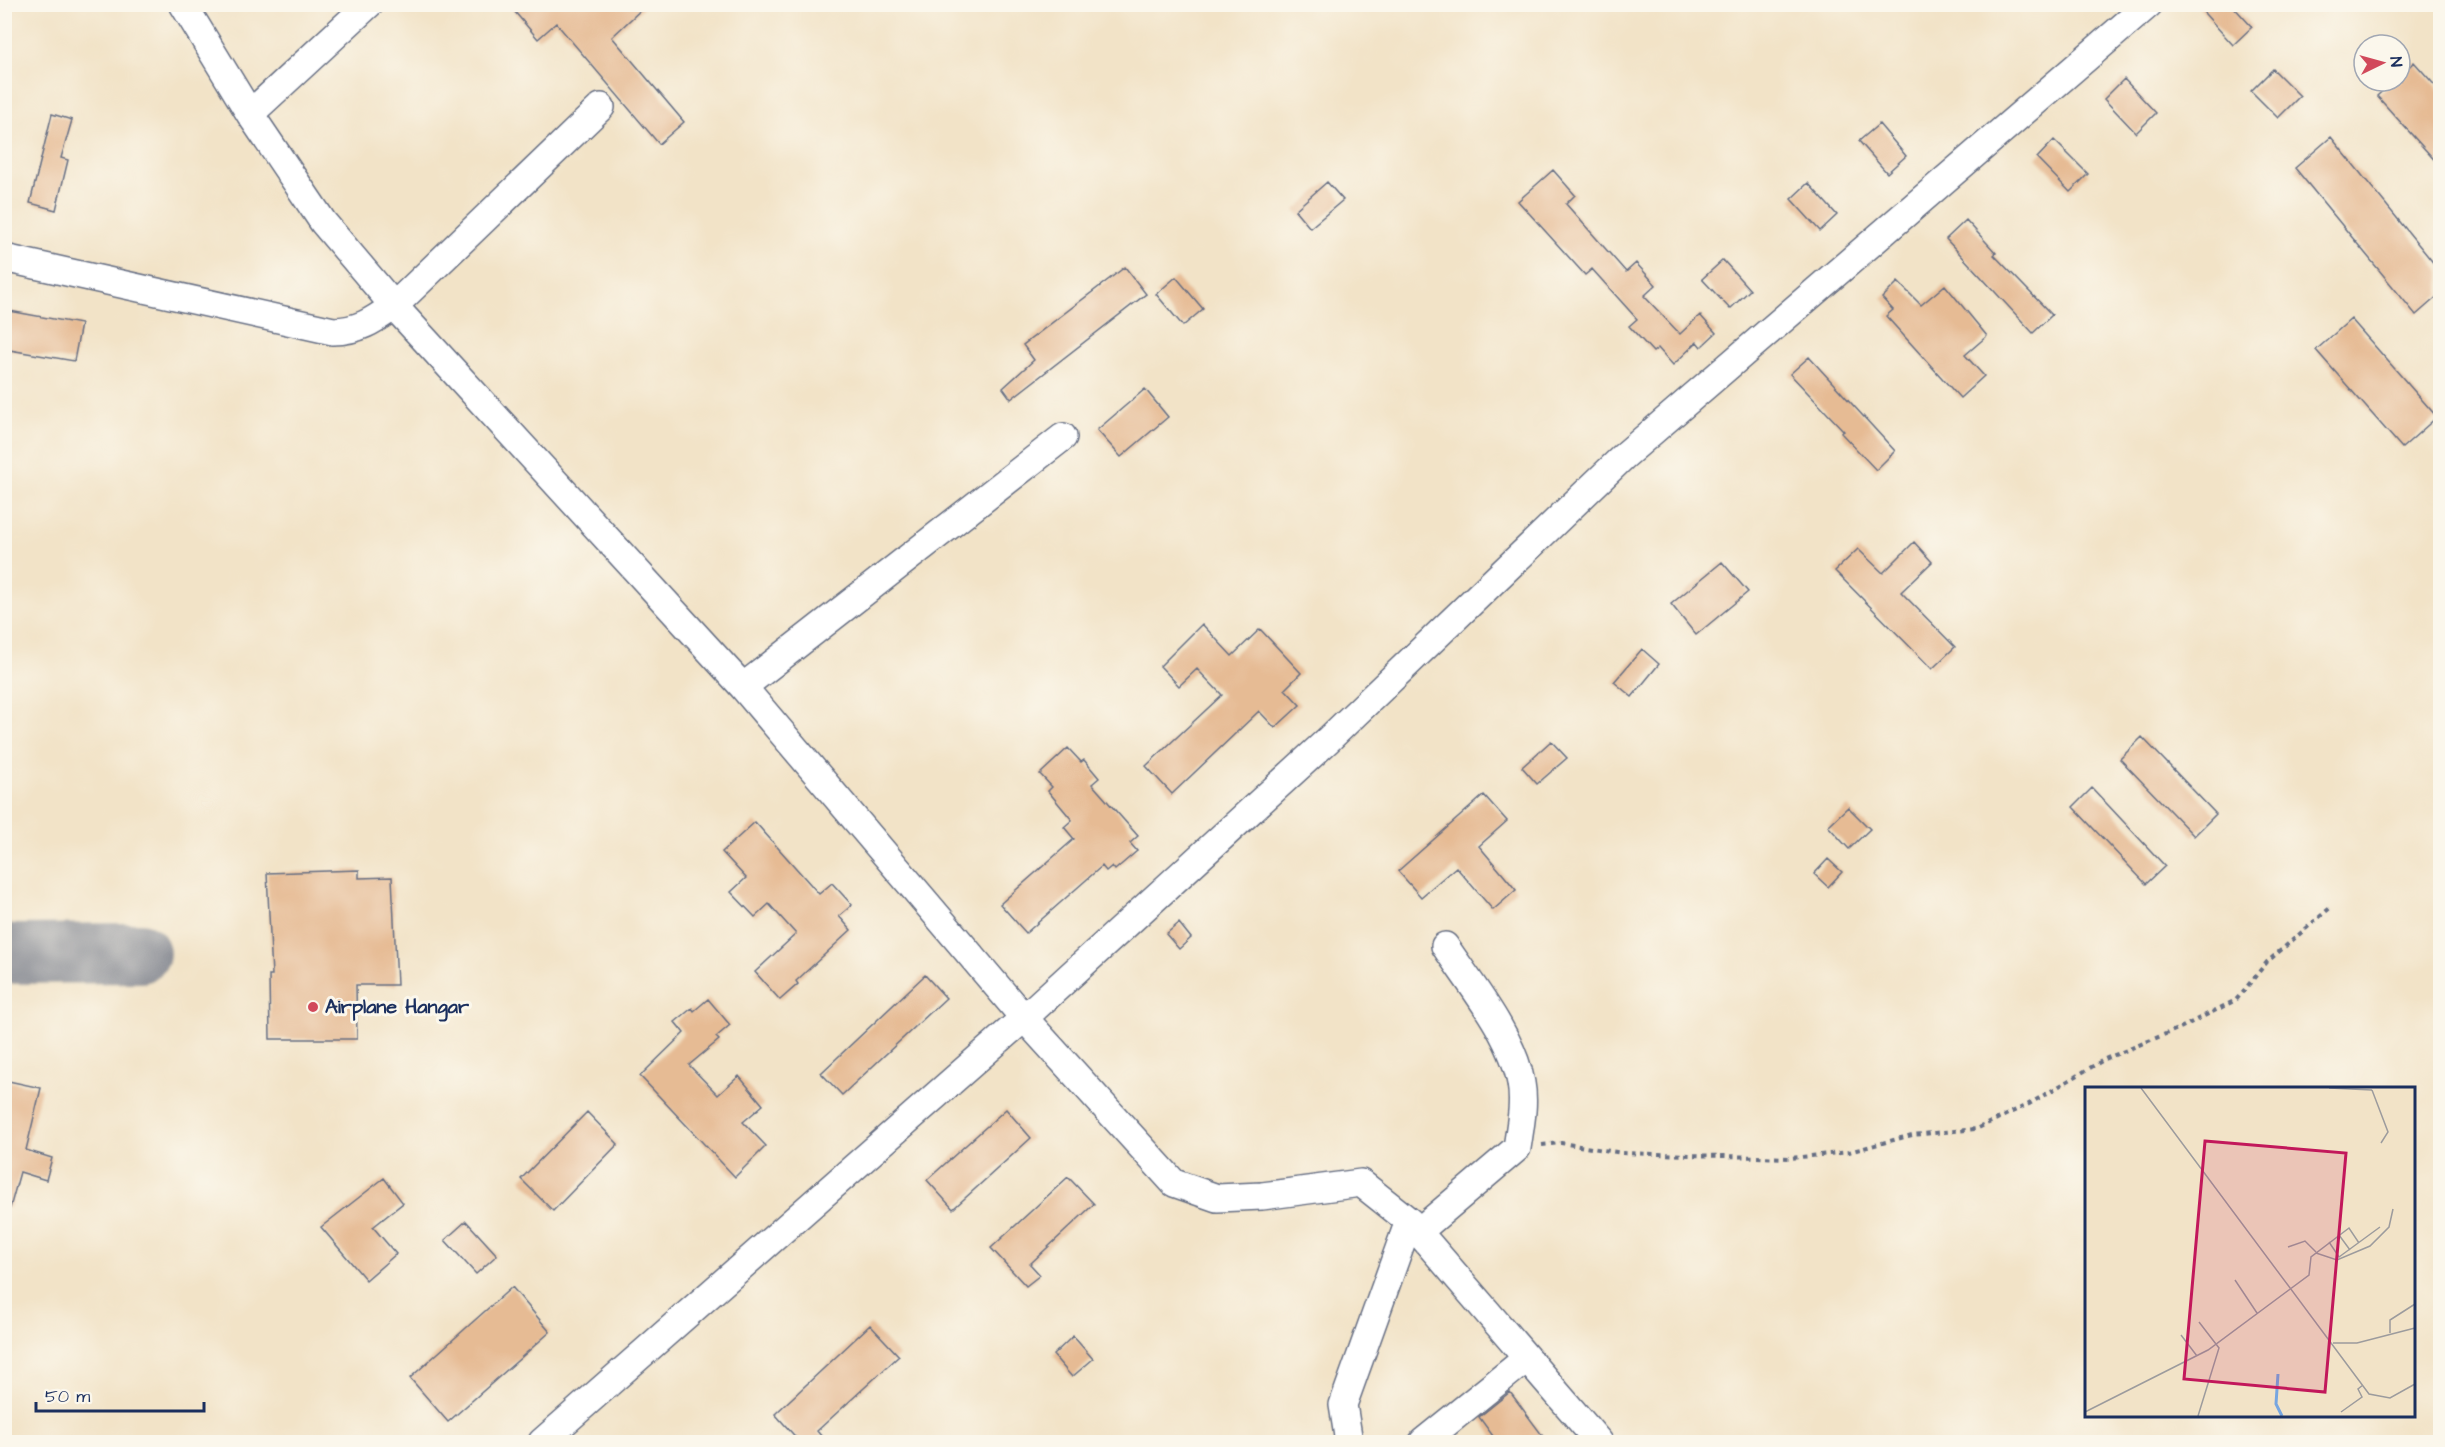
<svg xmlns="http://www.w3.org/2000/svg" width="2445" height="1447" font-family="'Architects Daughter',sans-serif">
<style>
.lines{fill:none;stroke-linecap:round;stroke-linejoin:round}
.taxiway{stroke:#868992;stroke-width:60}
.building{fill:#e6bb94}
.minor-casing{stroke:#666e83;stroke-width:30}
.path{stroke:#666e83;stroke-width:4;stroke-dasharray:4.5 4.5;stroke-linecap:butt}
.minor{stroke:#fff;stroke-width:27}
.poi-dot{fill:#d1495b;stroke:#fbf7ec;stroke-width:2}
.labels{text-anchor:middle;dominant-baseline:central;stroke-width:6;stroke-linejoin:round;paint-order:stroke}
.poi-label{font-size:20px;font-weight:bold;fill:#1b2f5e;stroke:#fbf7ec;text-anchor:start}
.inset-river{fill:none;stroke:#77a6e0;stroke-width:3}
.inset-road{fill:none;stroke:#9c9b9d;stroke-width:1.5}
.view{fill:#c2185b;fill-opacity:0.15;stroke:#c2185b;stroke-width:3}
.inset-edge{fill:none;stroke:#1b2f5e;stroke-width:3}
</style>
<rect width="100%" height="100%" fill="#fbf7ec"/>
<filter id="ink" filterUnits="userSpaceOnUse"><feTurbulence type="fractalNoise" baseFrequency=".0167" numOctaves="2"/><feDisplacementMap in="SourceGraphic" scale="12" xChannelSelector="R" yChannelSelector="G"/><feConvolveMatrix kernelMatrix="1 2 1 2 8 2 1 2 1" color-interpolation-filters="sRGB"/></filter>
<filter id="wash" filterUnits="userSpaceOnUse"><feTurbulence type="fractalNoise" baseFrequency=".008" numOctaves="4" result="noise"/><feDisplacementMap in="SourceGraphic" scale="24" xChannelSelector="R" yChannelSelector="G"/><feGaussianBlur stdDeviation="1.35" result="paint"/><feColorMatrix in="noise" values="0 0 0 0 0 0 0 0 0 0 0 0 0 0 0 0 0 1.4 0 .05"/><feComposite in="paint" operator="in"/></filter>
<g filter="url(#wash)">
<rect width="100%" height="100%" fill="#f2e3c7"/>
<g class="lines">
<path class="taxiway" d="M 4,954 L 140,953"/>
</g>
<g id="blocks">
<path class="building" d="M 508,4 L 647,4 L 612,37 L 684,122 L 659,144 L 556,23 L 538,39 Z
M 2196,4 L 2231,4 L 2252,27 L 2233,45 Z
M 2414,62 L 2440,91 L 2440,166 L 2377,96 L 2393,81 L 2400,81 L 2400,75 Z
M 2273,69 L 2300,96 L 2278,118 L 2251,91 Z
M 2124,79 L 2156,113 L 2136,133 L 2104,99 Z
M 52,114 L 72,120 L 61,158 L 68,160 L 56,210 L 30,203 Z
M 1879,124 L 1906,156 L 1887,173 L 1859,141 Z
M 2331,137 L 2440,271 L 2440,294 L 2416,315 L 2295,168 Z
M 2054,140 L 2088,174 L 2070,192 L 2037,158 Z
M 1553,170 L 1575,195 L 1566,204 L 1626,272 L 1636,263 L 1656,285 L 1644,296 L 1680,334 L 1700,315 L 1716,333 L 1701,347 L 1697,342 L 1673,365 L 1658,348 L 1653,352 L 1629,326 L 1637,319 L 1592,269 L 1585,275 L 1518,201 Z
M 1327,182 L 1343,200 L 1310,228 L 1295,210 Z
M 1808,183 L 1837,215 L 1820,231 L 1791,199 Z
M 1966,220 L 1996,253 L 1994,255 L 2052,315 L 2033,333 L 1946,239 Z
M 1723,260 L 1750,290 L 1730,309 L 1702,279 Z
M 1125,267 L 1146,294 L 1011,399 L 1003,388 L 1034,360 L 1023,345 Z
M 1176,277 L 1203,309 L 1183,326 L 1156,294 Z
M 1898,282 L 1921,305 L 1945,285 L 1987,336 L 1965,355 L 1984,376 L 1960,398 L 1886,316 L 1893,310 L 1882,298 Z
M 4,310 L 81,324 L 74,361 L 4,349 Z
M 2351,319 L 2437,417 L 2402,448 L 2316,350 Z
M 1809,357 L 1895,451 L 1876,470 L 1841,433 L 1844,431 L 1790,374 Z
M 1145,389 L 1168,417 L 1121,457 L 1097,430 Z
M 1914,542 L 1932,562 L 1901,592 L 1955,647 L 1932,669 L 1835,571 L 1858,549 L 1883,573 Z
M 1722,562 L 1748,592 L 1696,635 L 1671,604 Z
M 1202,624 L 1232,656 L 1260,629 L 1301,673 L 1285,689 L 1300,705 L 1275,728 L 1259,711 L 1172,794 L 1146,766 L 1222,695 L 1197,669 L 1179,686 L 1160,666 Z
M 1642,649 L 1659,664 L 1632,697 L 1614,682 Z
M 2142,737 L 2216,814 L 2194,836 L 2120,759 Z
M 1551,741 L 1567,758 L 1537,784 L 1522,767 Z
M 1068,748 L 1081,762 L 1084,760 L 1099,778 L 1092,784 L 1138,836 L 1130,843 L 1137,851 L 1115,870 L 1112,866 L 1106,871 L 1102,866 L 1026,933 L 1000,904 L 1074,839 L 1064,827 L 1072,820 L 1048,791 L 1052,787 L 1040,774 Z
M 2092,788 L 2165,866 L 2146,884 L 2073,807 Z
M 1484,795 L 1507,821 L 1479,846 L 1516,890 L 1493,910 L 1456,867 L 1421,897 L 1398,871 Z
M 1848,807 L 1870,829 L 1849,849 L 1828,826 Z
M 755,822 L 819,894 L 832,883 L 852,905 L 839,916 L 851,930 L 796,981 L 798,984 L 780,1000 L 755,972 L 796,934 L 769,904 L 755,917 L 731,892 L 746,878 L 722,852 Z
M 1828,859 L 1842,872 L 1828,887 L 1814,874 Z
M 359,870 L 359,878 L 392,877 L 397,985 L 356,985 L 357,1039 L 270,1039 L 269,975 L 272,975 L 267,873 Z
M 1179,923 L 1191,938 L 1179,949 L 1166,934 Z
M 925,975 L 946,998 L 842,1095 L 821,1073 Z
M 708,999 L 730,1025 L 716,1037 L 719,1040 L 689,1065 L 718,1095 L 739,1076 L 763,1105 L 743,1122 L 766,1146 L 735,1177 L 640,1076 L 684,1033 L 675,1022 L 692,1008 L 694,1011 Z
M 4,1080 L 41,1088 L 26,1150 L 52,1158 L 46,1180 L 20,1172 L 10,1208 L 4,1207 Z
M 1006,1109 L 1031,1138 L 953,1209 L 927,1180 Z
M 587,1112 L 618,1144 L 553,1211 L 521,1179 Z
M 1068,1177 L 1094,1204 L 1030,1264 L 1040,1275 L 1026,1286 L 991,1248 Z
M 384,1178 L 403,1203 L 373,1227 L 396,1254 L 366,1280 L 321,1227 Z
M 466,1221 L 497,1255 L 476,1274 L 445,1240 Z
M 512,1287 L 550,1332 L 448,1422 L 410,1378 Z
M 870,1325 L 899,1356 L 817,1431 L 827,1443 L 801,1443 L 775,1414 Z
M 1073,1336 L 1093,1359 L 1072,1377 L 1053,1355 Z
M 1510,1392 L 1548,1443 L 1498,1443 L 1479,1417 Z"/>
</g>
</g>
<g filter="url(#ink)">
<use href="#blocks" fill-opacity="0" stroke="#666e83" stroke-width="1.5"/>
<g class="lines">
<defs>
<path id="minor" d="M 183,4 L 250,114 L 323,222 L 394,306 L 743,687 L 1024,1018 L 1174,1183 L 1217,1198 L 1262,1196 L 1361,1183 L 1409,1221 L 1599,1442
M 250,114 L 369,4
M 4,258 L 333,331 C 359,331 374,320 394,306 L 601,107
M 743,687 L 1063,437
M 1418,1232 L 1517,1148 C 1520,1127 1525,1104 1521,1083 C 1513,1036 1471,985 1445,946
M 542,1442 L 1024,1018 L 1328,740 L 1623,457 L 2149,4
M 1349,1442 L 1343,1405 L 1409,1221
M 1423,1442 L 1526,1359"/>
</defs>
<use href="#minor" class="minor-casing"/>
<path class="path" d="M 1542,1145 L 1561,1143 L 1622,1153 L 1791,1158 L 1849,1152 L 1912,1135 L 1976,1129 L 2029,1104 L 2105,1059 L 2180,1028 L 2236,1000 L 2267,962 L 2330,908"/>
<use href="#minor" class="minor"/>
</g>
</g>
<circle class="poi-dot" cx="313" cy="1007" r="6"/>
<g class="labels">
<g class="poi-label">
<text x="325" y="1007">Airplane Hangar</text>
</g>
</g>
<g transform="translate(2085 1087)">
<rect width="330" height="330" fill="#f2e3c7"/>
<path class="inset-river" d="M 193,287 L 191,317 L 197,329"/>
<path class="inset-road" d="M 56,1 L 284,307 L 305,311 L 330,297M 244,1 L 287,3M 287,3 L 303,45 L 296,56M 254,148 L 265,163M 244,155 L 254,170 L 295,140M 203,160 L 220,154 L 231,165M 231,166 L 252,173 L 285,159 L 304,140 L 308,122M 150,193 L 172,226M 305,246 L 305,233 L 330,217M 96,248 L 112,269M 248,256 L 272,256 L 330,241M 0,325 L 123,263 L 224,188 L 226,170 L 264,141 L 274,156M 256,325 L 277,310 L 273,302 L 278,298M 113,329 L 134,261 L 114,235"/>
<path class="view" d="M 120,54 L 261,66 L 240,305 L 99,292 Z"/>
<rect width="330" height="330" class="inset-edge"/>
</g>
<rect width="2445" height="1447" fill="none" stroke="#fbf7ec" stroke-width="24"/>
<g transform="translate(2382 63) rotate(85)"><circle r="28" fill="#fbf7ec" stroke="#a1a7b3" stroke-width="1.5"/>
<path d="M0-4.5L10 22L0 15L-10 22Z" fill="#d1495b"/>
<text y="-9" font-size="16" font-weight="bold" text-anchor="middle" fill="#1b2f5e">N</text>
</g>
<path d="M36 1402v9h168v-9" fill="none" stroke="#1b2f5e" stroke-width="3"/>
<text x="45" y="1402" font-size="18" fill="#1b2f5e" stroke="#fbf7ec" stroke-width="4.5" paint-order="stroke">50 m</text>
</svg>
